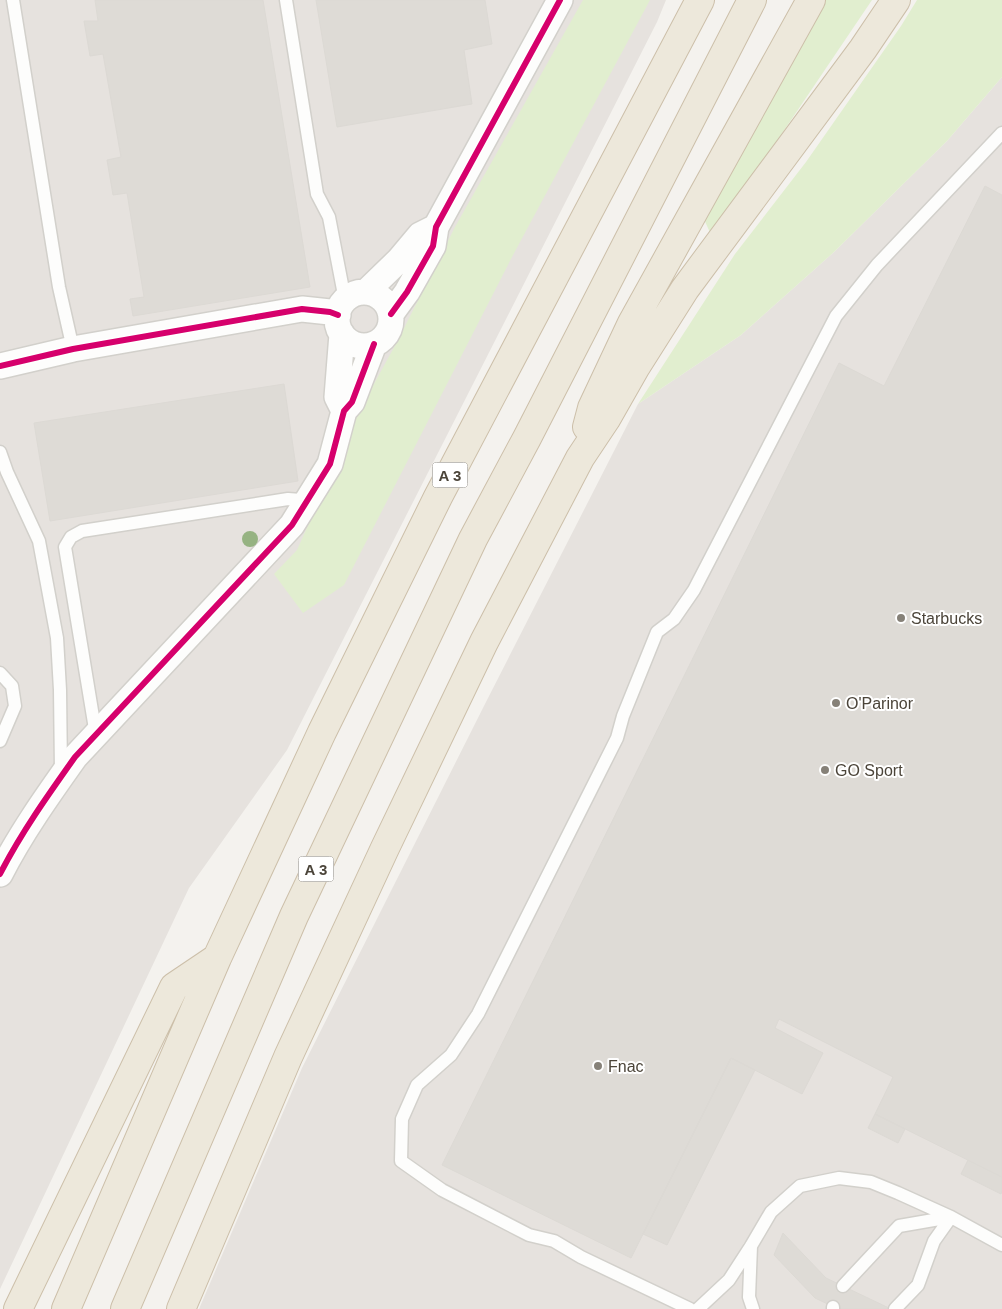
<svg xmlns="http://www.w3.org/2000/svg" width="1002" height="1309" font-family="Arial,sans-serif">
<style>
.industrial{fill:#e6e2de}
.green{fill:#e1eecf}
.building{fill:#dedbd6;stroke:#dcd9d4}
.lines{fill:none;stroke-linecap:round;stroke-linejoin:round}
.service-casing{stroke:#d2d0cb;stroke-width:15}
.minor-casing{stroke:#d2d0cb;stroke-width:28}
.motorway-casing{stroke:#ccbfa9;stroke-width:30}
.service{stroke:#fdfdfc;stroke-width:12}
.minor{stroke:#fdfdfc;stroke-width:25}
.motorway{stroke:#ede8db;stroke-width:28}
.cycleway-casing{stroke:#fff;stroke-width:9}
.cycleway{stroke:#d6006c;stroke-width:6}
.tree{fill:#96b382}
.poi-dot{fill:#868178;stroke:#fff;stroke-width:2}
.labels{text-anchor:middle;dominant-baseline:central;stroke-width:4;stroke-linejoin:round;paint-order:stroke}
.shield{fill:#fff;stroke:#817c74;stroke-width:1}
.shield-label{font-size:15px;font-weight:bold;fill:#4b4439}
.poi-label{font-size:16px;fill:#4b4439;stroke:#fff;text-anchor:start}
</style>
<rect width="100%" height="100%" fill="#f4f2ee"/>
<path class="industrial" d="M 0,0 L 666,0 L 657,22 L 287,750 L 189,888 L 0,1289 Z
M 1002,77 L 1002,1309 L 199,1309 L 302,1068 L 487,700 L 638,404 L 741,335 L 834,252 L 947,141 Z"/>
<path class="green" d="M 583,0 L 650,0 L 512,257 L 344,585 L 303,613 L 274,574 L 297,550 L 359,411 L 397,342 L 455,227 Z
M 821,0 L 872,0 L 712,237 L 703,217 Z
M 917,0 L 1002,0 L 1002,77 L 947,141 L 834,252 L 741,335 L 638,404 L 735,254 L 806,162 L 901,26 Z"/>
<path class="building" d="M 95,0 L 263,0 L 310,287 L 133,316 L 130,299 L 144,297 L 127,193 L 113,195 L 107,160 L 121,157 L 103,54 L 90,56 L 84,21 L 98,21 Z
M 316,0 L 485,0 L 492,44 L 464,50 L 472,104 L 337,127 Z
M 985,186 L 1002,195 L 1002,1177 L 875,1114 L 893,1077 L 779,1019 L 775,1028 L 823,1053 L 802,1094 L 731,1058 L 631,1258 L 442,1165 L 839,363 L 884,386 Z
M 284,384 L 298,481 L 50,521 L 34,423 Z
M 731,1058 L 755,1070 L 667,1245 L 643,1234 Z
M 875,1114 L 905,1129 L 898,1143 L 868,1128 Z
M 968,1160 L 1002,1177 L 1002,1191 L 1001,1194 L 961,1174 Z
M 783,1233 L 826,1278 L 891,1309 L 838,1309 L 815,1298 L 774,1255 Z"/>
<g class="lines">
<defs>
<path id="service" d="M 13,0 L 59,287 L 73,349
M 286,0 L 317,194 L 329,217 L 345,300
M 0,452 L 7,472 L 39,541 L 57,638 L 60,690 L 61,771
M 0,673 L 12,686 L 15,706 L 0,741
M 96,735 L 65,547 L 71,537 L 82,531 L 288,499 L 301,500 L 306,503
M 751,1246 L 749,1297 L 753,1309
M 843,1286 L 899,1226 L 951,1217
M 833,1307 L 833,1309
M 690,1309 L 581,1257 L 554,1241 L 529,1235 L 442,1190 L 401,1161 L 402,1119 L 417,1085 L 451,1055 L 478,1014 L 617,738 L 623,716 L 657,632 L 674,619 L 694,590 L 836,316 L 877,265 L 1002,133
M 698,1309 L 729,1280 L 751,1246 L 771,1212 L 800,1186 L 839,1178 L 871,1182 L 898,1193 L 951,1217 L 1002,1245
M 895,1309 L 918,1285 L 934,1241 L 951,1217"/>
<path id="minor" d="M 366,292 L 399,260 L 420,235 L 436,227
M337 319a27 27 0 1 1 54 0a27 27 0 1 1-54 0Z
M 391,314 L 407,292 L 433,246 L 436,227 L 560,0
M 342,334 L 337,397 L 344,411
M 0,366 L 73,349 L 302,309 L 330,312 L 338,315
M 0,874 C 21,833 48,795 75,757 L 292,525 L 330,464 L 344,411 L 352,402 L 374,344"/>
<path id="motorway" d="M 587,427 L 592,408 L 632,323 L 811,0
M 18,1309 L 174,987 L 217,958
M 66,1309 L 217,958 L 322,732 L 438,497 L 700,0
M 125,1309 L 294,916 L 473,539 L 527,438 L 752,0
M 181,1309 L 288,1057 L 385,848 L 484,642 L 580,458 L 606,419 L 635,368 L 685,289 L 863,49 L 896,0"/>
</defs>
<use href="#service" class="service-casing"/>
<use href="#minor" class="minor-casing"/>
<use href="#motorway" class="motorway-casing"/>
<use href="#service" class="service"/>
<use href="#minor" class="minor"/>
<use href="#motorway" class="motorway"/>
<defs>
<path id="cycleway" d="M 391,314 L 407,292 L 433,246 L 436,227 L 560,0
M 0,366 L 73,349 L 302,309 L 330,312 L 338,315
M 0,874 C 21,833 48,795 75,757 L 292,525 L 330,464 L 344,411 L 352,402 L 374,344"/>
</defs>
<use href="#cycleway" class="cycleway-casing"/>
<use href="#cycleway" class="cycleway"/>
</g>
<circle class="tree" cx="250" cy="539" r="8"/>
<g class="poi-dot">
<circle cx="901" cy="618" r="5"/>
<circle cx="836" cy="703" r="5"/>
<circle cx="825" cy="770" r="5"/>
<circle cx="598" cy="1066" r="5"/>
</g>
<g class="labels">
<g class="shield">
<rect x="432.5" y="462.5" width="35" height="25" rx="4"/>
<rect x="298.5" y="856.5" width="35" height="25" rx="4"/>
</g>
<g class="shield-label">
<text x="450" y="475">A 3</text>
<text x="316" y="869">A 3</text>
</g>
<g class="poi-label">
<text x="911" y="618">Starbucks</text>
<text x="846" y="703">O'Parinor</text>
<text x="835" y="770">GO Sport</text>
<text x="608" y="1066">Fnac</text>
</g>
</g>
</svg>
